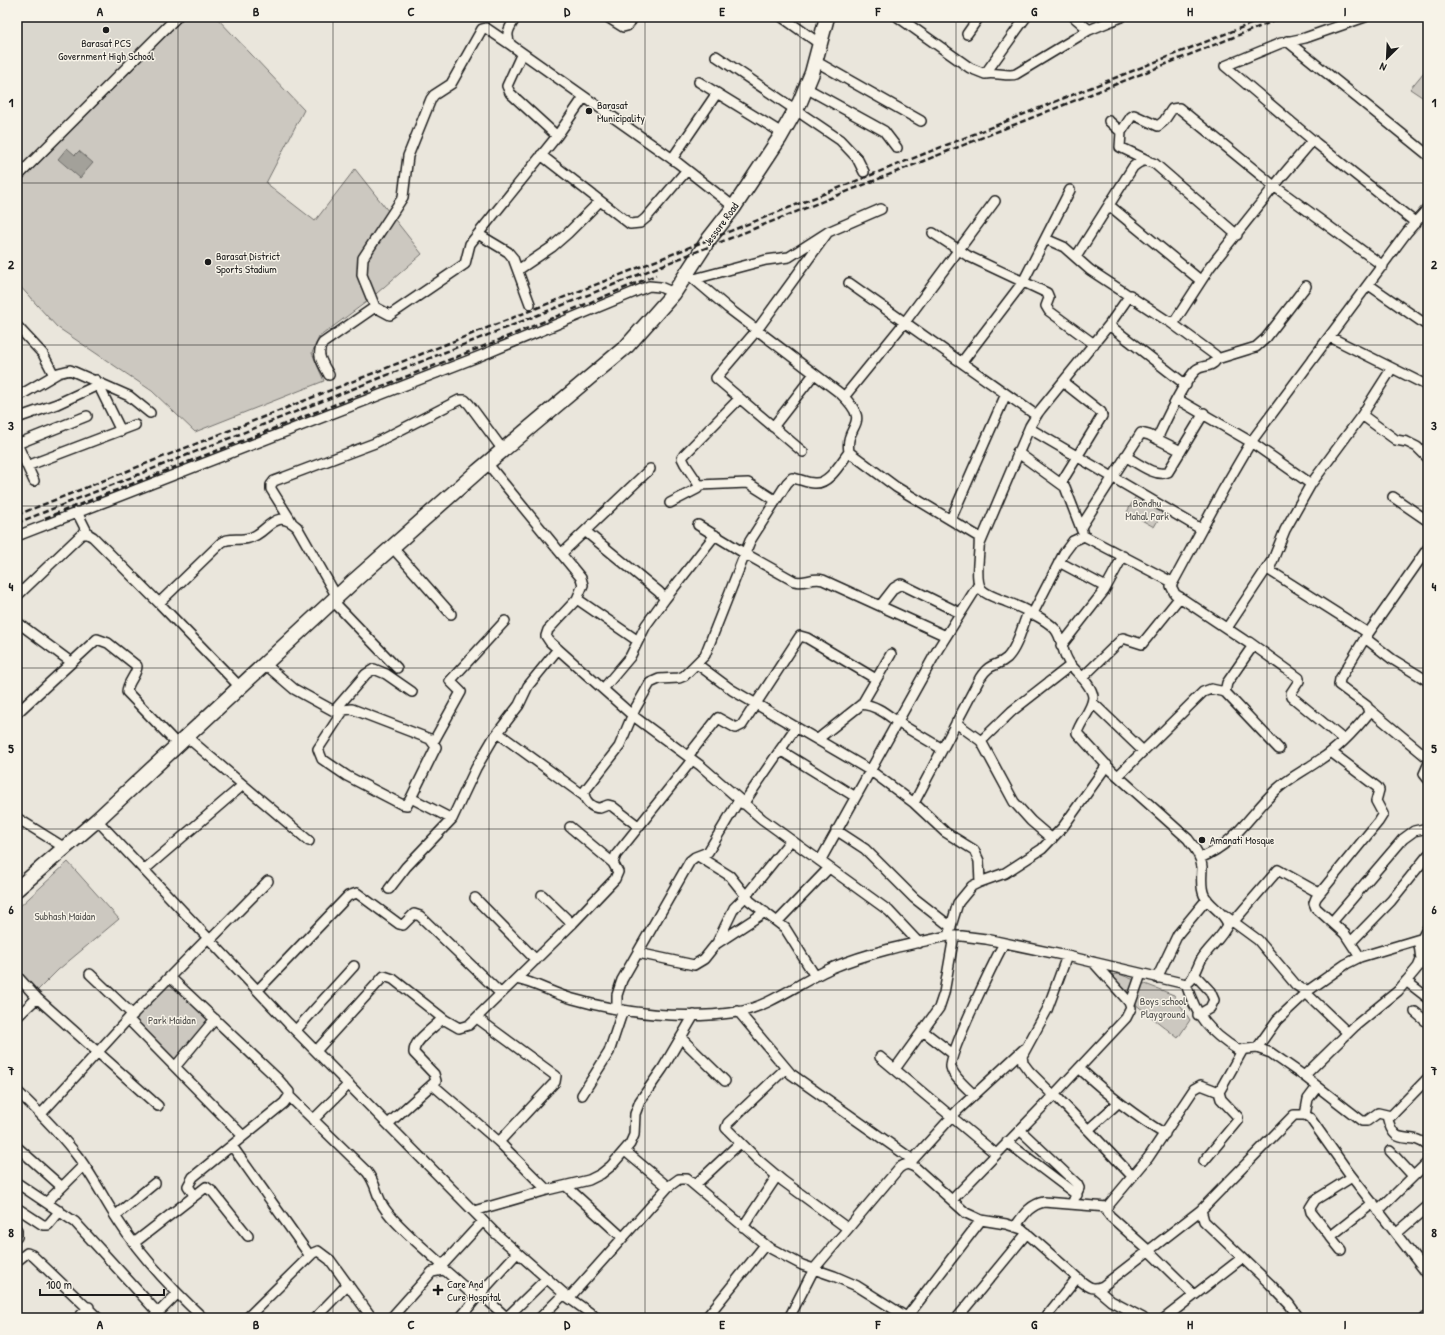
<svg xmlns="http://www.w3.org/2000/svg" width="1445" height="1335" font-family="'Patrick Hand',sans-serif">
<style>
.built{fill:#dad7ce}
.green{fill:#ccc8c0;stroke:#74726e}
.water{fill:#a3a19a;stroke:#6d6c68}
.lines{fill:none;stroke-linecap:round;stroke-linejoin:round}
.minor-casing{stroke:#1c1c1c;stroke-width:12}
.highway-casing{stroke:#1c1c1c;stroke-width:17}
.minor{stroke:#f7f3e8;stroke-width:9}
.highway{stroke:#f7f3e8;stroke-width:14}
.rail{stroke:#1c1c1c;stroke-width:2.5;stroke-dasharray:6 3;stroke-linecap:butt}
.grid{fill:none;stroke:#1c1c1c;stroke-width:1;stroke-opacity:0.55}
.poi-dot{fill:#1c1c1c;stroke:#f7f3e8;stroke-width:1.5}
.labels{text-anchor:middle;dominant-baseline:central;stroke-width:3;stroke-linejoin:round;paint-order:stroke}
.poi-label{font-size:11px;fill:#1c1c1c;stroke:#f7f3e8;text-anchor:start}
.street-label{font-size:11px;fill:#1c1c1c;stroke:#f7f3e8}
.park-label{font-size:11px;fill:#51504d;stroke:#f7f3e8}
.neatline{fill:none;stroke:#1c1c1c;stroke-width:1.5}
.grid-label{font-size:13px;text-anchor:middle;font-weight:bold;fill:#1c1c1c}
</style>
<rect width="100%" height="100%" fill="#eae6dc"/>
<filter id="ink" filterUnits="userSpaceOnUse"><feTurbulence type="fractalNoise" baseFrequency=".025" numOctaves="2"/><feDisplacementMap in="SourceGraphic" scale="8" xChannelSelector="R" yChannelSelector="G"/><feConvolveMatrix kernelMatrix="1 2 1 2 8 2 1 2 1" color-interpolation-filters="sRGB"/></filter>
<g filter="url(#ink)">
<path class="built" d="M 17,17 L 169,17 L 42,148 L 17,170 Z"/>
<path class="green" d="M 185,17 L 216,17 L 304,110 L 266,183 L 315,221 L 355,169 L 422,254 L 369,300 L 319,337 L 312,353 L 324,381 L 195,432 L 152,391 L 57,327 L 17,283 L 17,185 Z
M 1428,67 L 1428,101 L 1410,89 Z
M 1138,492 L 1165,508 L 1154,527 L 1127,512 Z
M 68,862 L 119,919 L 58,970 L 35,993 L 17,974 L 17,909 Z
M 1119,974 L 1174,995 L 1190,1020 L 1178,1038 L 1130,1000 L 1110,975 Z
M 171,981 L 212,1019 L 174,1061 L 132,1021 Z"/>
<path class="water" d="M 67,148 L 75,155 L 79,151 L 93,163 L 80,178 L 58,159 Z"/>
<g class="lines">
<defs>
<path id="minor" d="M 516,17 C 510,27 504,34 511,45 L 678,163 L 734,207
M 607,17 L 623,27 L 627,26 L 634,17
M 782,17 L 820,44
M 898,17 L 970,68 L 985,74 L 1026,17
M 1074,17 L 1089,30
M 967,34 L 979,17
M 1287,41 L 1428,155
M 522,53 L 507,86 L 510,93 L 557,136
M 716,56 L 840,140 L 857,158 L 864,172
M 815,61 L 921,121
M 1225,66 L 1316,143 L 1416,223
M 1225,66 L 1281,43 L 1305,38 L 1365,17
M 985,74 C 996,72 1009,77 1016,74 L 1089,30 L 1121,17
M 699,82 L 782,133
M 806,88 L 884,131 L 897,148
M 1109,121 L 1121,132 L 1120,147 L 1147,160
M 1121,132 L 1131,117 L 1134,115 L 1158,126 L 1164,121 L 1172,109 L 1179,108 L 1274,186 L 1383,266
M 541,155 L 630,224 L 640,223 L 646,218 L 687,170
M 672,159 L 717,93
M 17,177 L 177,17
M 1110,206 L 1200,280
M 933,233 L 968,256 L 1047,293 L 1049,298 L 1046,306 L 1049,311 L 1094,344
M 478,234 L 508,252 L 513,258 L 530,304
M 1043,243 L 1070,190
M 1076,257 L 1133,167 C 1141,160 1146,159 1155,164 L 1237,235
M 518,270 L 552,247 L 568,233 L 600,201
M 694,279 L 766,260 L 789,257 L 828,232 L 881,209
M 849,283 L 1033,413 L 1038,413 L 1041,409 L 1109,325 L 1130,295
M 1369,285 L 1428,326
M 375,307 L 362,275 L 363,258 L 403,197 L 408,156 L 431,99 L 434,95 L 451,84 L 482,29 L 486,28 L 511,45
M 1109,325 L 1186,385
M 17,326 L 43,354 L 54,375
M 1330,337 L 1428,386
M 1217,359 L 1256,347 L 1266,338 L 1306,286
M 962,362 L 1023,282 L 1043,243 L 1048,240 L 1064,247 L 1090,270 L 1166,320 L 1170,322 L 1175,321 L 1210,267 L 1284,174 L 1313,140
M 329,375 C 323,364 315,354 323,343 L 375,307 L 390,315 L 465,264 L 470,244 L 557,136 L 584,97
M 96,380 L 121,431
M 17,397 L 58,373 L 70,370 L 129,396 L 150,413
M 844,397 L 905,322 L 995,201
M 1177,399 L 1251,442 L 1311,484
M 1038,413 L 1030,426 L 1032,430 L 1201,529
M 1362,415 L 1396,440 L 1407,442 L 1417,447 L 1428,458
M 17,418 L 57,404 L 98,385
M 773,427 L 814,374
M 1157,439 C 1165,422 1183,382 1196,370 C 1202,364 1211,369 1217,359 L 1215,355 L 1170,322
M 803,452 L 716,378 L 757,330 L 828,232
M 1017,452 L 1065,487 L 1082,531
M 1125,456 C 1136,462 1156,478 1168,472 L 1204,413
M 487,463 L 581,578 L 583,585 L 577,599 L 548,630 L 546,636 L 550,642 L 632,715 L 701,766 L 762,819 L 889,911 L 919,943
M 27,466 L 135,425
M 34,481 L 17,444 L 87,416
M 1061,483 L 1102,416 L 1101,412 L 1063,382
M 699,485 L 748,483 L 775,500
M 1393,497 L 1428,521
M 670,503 L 697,489 L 699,485 L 685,464 L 682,458 L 684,455 L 739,399
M 77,512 L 88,534
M 951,519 L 1006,394
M 291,521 L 271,489 L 271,485 L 274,481 L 375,443 L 459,400 L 465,400 L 469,404 L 503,450
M 698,525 L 744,553 L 794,581 C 804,584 812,577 823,580 L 946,636
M 1081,527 L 1141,433 L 1149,435 L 1181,451
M 585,531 L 659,592 L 665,599 L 646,625 L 630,657 L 603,689
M 17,536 L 480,356 L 649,286 L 660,287 L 674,293
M 980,544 L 1030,426
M 392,547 L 451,614
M 562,553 L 650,469
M 1059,562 L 1106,587
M 17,596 L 82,534 L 88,534 L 93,537 L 159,603
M 577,599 L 638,641
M 665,599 L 715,535
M 333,601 L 397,668
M 880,606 L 894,588 L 901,584 L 960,613
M 1032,615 L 1064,553 L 1073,541 L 1084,536 L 1172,582
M 17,622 L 71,662
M 1227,628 L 1271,562
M 1368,633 L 1272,572 L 1270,567 L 1285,530 L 1311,484 L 1362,415 L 1392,368
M 1365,638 L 1392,659 L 1428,681
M 1249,642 L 1299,678 L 1299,681 L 1291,693 L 1292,697 L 1344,740
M 1061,646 L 1104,591 L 1123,556
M 265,664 L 294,689 L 334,711 L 352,709 L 430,739 L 435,739 L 461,692 L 450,681 L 505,621
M 697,664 L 732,690 L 871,771 L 914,803 L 945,832 L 974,850 L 979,861 L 980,882
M 1082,678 L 1123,638 L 1142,644 L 1180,597
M 240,687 L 159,603 L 222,542 C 230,537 239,541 249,538 C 268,534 274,506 297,527 L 337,597
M 1092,702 L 1143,751
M 862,704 L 891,654
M 1369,709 L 1428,758
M 334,711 L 366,674 L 374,669 L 386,674 L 412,692
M 343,711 L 318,749 L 322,759 L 347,776 L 401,804 L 407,805 L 411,798
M 17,713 L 97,639 L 108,643 L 137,666 C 137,675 127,682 127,692 L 178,745
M 956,723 L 981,741 L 1014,802 L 1031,821 L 1052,839
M 498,733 L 583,795
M 187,737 L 309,841
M 430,739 L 436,747 L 411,798 L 452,819
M 818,739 L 862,704 C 878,706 886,714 899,723 C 913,732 928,740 942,749
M 981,741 L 1012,711 L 1071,665
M 1279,749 L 1225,692 L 1227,683 L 1252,647 L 1250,644 L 1175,594 L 1171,586 L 1223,490 L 1251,442 L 1407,232 L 1428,208
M 780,750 L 854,796
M 1331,752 L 1377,787 L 1379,790 L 1376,801 L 1383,814 L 1378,822 L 1316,898 L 1314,903 L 1316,908 L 1345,934 L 1360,957
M 688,756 L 718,718 L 736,728 L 742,725 L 800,636 L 807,638 L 876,679
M 1428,765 L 1424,774 L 1428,779
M 1118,776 L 1203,692 L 1211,689 L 1225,692
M 914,803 L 980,678 C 991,661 996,668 1007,658 C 1018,647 1022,626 1028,613
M 743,804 L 796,727
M 17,818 L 65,848
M 97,820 L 288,1023 L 494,1232 L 569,1298 L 597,1318
M 638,826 L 612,806 L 608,805 L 600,808 C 592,808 584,801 584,792 L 619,747 L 635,709 L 650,683 L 659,679 L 679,678 L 684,676 L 705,655 L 750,541 L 787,483 L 792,478 C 800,479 807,483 814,483 C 829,485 841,462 849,452
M 570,827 L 613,863
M 836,830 L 865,849 L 914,898 L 951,927
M 698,856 L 730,876 L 750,901 L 785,928 L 815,976
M 1200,858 C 1238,842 1248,816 1276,790 C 1290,777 1306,770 1321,759 C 1339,748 1356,729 1369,713 L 1367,706 L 1339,685 L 1340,679 L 1365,638 L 1428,548
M 820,861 L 938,649 L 979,584
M 144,870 L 243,785
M 389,889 L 406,867 L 452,819 L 476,768 L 493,739 L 519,705 L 528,686 L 558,649
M 542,895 L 572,924
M 475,898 L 536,960
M 1224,915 L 1258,940 L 1296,985 L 1302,989 L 1309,990 L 1346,964 L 1360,957 L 1420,939
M 778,921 L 829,868
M 1234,921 L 1278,870 L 1319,893
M 1332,922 L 1403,839 L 1414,831 L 1428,828
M 948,936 L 958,903 L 972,886 L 980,882 L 1005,873 L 1042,849 L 1063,827 L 1107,765
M 210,940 L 268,881
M 1351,942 L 1391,901 L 1428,855
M 717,943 L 734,908 L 745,897 L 791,840
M 638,953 L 694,965 L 704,959 L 716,944 L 765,912
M 90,974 L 133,1015
M 1194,974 L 1210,991 L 1214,1000 L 1210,1008 L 1198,1015
M 17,976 L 37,998 L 158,1106
M 170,977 L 277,1078 L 289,1092 L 289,1096 L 284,1103 L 193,1177 L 188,1186 L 194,1195
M 1157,978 L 1178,934 L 1207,899
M 516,979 L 572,924 L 615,879 L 618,872 L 613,863 L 616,855 L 692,760
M 1406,981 L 1428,998
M 1186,984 C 1196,1016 1210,1033 1238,1050 L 1257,1048 L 1271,1053 L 1304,1076 L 1362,1121 L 1367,1121 L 1378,1113 L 1391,1116 L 1428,1078
M 258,990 L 348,896 L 357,893 L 399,924 L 403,925 L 414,914 L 420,916 L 500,993
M 1306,993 L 1348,1033
M 1130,1005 L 1141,974
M 617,1009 L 617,995 L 622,980 L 690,861 L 695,857 L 708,852 L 739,800
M 738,1011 L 791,1074 L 913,1160
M 1415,1012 L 1428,1023
M 17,1017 L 37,998
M 477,1018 L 556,1076 L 555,1082 L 499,1142
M 128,1019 L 243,1136
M 296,1030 L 354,966
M 923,1031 L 953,1054
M 681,1038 L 725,1081
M 1257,1048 L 1277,1020 L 1309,990
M 316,1051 L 384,976 L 393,979 L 445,1020 L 459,1028 L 469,1025 L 516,979 C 534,982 554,994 573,999 C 625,1014 684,1020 738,1012 C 771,1006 803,980 834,967 C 870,952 910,944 948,936 L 962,936 L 986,939 L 1067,956 L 1186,984 C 1194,980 1197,968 1201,960 C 1209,947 1222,938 1228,924 C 1222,910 1210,907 1204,895 C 1200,886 1202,876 1202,867 C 1201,856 1194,847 1188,839 L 1111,770 L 1077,733 C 1080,721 1093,709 1093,697 C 1092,685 1077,673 1070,664 C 1061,652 1063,638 1055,629 C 1046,619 1020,607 1007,602 C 1000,599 988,596 982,590 C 973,581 981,550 979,537 L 896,487 L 849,452 C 844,423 874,426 841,394 L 728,308 L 688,274
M 880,1057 L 996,1154
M 175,1067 L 215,1019
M 1079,1068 C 1106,1093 1133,1115 1165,1134
M 785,1069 L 728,1123 L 726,1128 L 757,1159 L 783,1181 L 847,1228
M 895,1069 L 939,1008 L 944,993 L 954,936
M 1304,1076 L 1355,1026 L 1398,991 L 1418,967 L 1421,960 L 1419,944 L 1428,927
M 433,1085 L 499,1142 L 547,1190
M 17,1091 C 39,1112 60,1133 79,1158 C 94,1178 105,1201 119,1222 C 142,1258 172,1289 203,1318
M 1054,1094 L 1132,1176
M 582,1095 L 609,1052 L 623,1010
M 974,1095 C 967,1088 953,1077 951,1067 C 948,1055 995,960 1004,943
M 289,1096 L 367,1172 C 376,1183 376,1194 383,1206 C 394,1224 425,1249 442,1265
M 1051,1098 L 1126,1018 L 1131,1008 L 1129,1002 L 1093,962
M 41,1114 L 128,1019 L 208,938
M 1305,1115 L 1308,1099 L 1317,1087
M 1387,1116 C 1395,1151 1409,1129 1428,1146
M 313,1120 L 349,1084
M 388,1124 L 436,1081 L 434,1074 L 414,1053 C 413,1041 432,1029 440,1021 L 445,1020
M 1020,1130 L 1077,1184 L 1079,1188 L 1072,1204
M 1088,1130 L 1118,1103
M 1007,1142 L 1077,1195
M 232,1146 L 310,1256
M 17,1147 L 62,1187
M 625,1151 L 668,1187
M 1390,1151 L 1413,1176
M 1204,1161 L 1238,1120 L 1238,1117 L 1221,1099 L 1219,1092 L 1242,1051
M 909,1164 L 958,1110 L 1024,1049
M 17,1183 L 75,1222 L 158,1313
M 695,1185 L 740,1143
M 566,1186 L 622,1237
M 952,1200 L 1051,1098 L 1051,1093 L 1029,1071 L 1023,1063 L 1022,1056 L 1047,1010 L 1067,956
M 47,1202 L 84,1165
M 17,1208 L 43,1225 L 48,1225 L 60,1211
M 474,1211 L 547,1190 L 589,1180 L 601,1174 L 611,1166 L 630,1144 L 634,1135 L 635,1114 L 640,1101 L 663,1068 L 694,1015
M 1378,1211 L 1428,1162
M 115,1216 L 155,1183
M 743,1227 L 777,1176
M 1015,1227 C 1023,1216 1029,1205 1044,1202 L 1107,1207
M 17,1230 L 17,1237
M 1397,1233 L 1428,1206
M 1331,1236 L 1373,1203
M 134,1243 L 206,1187 L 213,1192 L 248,1236
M 1341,1250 L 1311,1212 L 1310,1208 L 1315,1200 L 1352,1177
M 17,1261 L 27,1253 L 32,1255 L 98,1318
M 438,1270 L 483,1221
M 1097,1289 L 1111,1301 L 1143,1318
M 481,1294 L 507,1318
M 1194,1295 L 1149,1251 L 1110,1216 L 1107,1212 L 1107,1207 L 1148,1158 L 1194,1089 L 1201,1085 L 1219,1092
M 569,1298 L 668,1187 L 679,1179 L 687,1179 L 768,1247 L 802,1265 L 834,1276 L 857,1286 L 908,1318
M 78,1318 L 89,1307
M 153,1318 L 177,1294
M 247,1318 L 313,1253 L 318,1251 L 330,1260 L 372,1318
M 315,1318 L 348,1284
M 391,1318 L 432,1272 L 443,1270 L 447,1272 L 472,1294 L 478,1296 L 517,1253
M 460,1318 L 478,1296
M 506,1318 L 546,1279
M 540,1318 L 564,1294
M 706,1318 L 765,1245
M 789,1318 L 814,1269 L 899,1168 C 906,1163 909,1164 916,1168 L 966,1213 L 981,1220 L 1006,1224 L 1022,1229 L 1082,1282 C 1090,1288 1094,1290 1103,1286 L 1201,1210
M 906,1318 L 981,1220
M 957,1318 L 1027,1233
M 1045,1318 L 1077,1278
M 1165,1318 L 1242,1258
M 1299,1318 L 1289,1304 L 1270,1284 L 1204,1221 L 1201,1210 L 1294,1115 L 1305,1115 L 1310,1118 L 1349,1173 L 1428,1275
M 1425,1318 L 1428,1316"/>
<path id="highway" d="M 17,889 L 97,820 L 355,580 L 478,471 L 627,346 L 674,293 L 709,239 L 734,207 L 779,139 L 800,102 L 812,73 L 827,17"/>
</defs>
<use href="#minor" class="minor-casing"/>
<use href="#highway" class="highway-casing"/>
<use href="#minor" class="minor"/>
<use href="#highway" class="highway"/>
<path class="rail" d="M 17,515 L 1268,17
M 45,518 L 492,343 L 656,275
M 17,523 L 1284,17"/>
</g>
</g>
<path class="grid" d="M 178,17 L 178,1318M 333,17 L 333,1318M 489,17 L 489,1318M 645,17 L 645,1318M 800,17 L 800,1318M 956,17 L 956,1318M 1112,17 L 1112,1318M 1267,17 L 1267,1318M 17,183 L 1428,183M 17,345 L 1428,345M 17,506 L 1428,506M 17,668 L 1428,668M 17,829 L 1428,829M 17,990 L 1428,990M 17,1152 L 1428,1152"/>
<g class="poi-dot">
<circle cx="106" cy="30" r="4"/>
<circle cx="589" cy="111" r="4"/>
<circle cx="208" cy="262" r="4"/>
<circle cx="1202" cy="840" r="4"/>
<path d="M436 1284h4v4h4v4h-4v4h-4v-4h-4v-4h4z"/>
</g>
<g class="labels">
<g class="poi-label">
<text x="106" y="43" text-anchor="middle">Barasat PCS<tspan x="106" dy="13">Government High School</tspan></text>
<text x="597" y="105">Barasat<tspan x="597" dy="13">Municipality</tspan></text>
<text x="216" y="256">Barasat District<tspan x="216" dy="13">Sports Stadium</tspan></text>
<text x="1210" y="840">Amanati Mosque</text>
<text x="447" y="1284">Care And<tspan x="447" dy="13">Cure Hospital</tspan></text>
</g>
<g class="street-label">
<text transform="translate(721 224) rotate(-54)">Jessore Road</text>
</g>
<g class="park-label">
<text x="1147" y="503">Bondhu<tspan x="1147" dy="13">Mahal Park</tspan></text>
<text x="65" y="916">Subhash Maidan</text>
<text x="1163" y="1001">Boys school<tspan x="1163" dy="13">Playground</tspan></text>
<text x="172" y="1020">Park Maidan</text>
</g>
</g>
<rect width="1445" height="1335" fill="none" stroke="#f7f3e8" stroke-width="44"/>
<g transform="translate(1387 58) rotate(204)" stroke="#f7f3e8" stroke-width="3" paint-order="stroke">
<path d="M0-3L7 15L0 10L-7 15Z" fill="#1c1c1c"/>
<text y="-6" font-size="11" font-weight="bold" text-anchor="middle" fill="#1c1c1c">N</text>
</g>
<path d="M40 1289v6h124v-6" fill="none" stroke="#1c1c1c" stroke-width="2"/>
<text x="46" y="1289" font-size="12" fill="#1c1c1c" stroke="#f7f3e8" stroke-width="3" paint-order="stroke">100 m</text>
<rect x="22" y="22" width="1401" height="1291" class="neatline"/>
<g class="grid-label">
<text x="100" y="16">A</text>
<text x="256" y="16">B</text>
<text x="411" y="16">C</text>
<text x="567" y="16">D</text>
<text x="722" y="16">E</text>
<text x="878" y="16">F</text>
<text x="1034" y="16">G</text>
<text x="1190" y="16">H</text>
<text x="1345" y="16">I</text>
<text x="11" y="107">1</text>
<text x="1434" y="107">1</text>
<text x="11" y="269">2</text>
<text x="1434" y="269">2</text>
<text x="11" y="430">3</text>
<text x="1434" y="430">3</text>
<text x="11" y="591">4</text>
<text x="1434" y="591">4</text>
<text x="11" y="753">5</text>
<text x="1434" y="753">5</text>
<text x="11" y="914">6</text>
<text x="1434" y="914">6</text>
<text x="11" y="1075">7</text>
<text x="1434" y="1075">7</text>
<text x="11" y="1237">8</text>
<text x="1434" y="1237">8</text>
<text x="100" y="1329">A</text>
<text x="256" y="1329">B</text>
<text x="411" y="1329">C</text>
<text x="567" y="1329">D</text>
<text x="722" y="1329">E</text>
<text x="878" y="1329">F</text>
<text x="1034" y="1329">G</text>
<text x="1190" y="1329">H</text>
<text x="1345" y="1329">I</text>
</g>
</svg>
